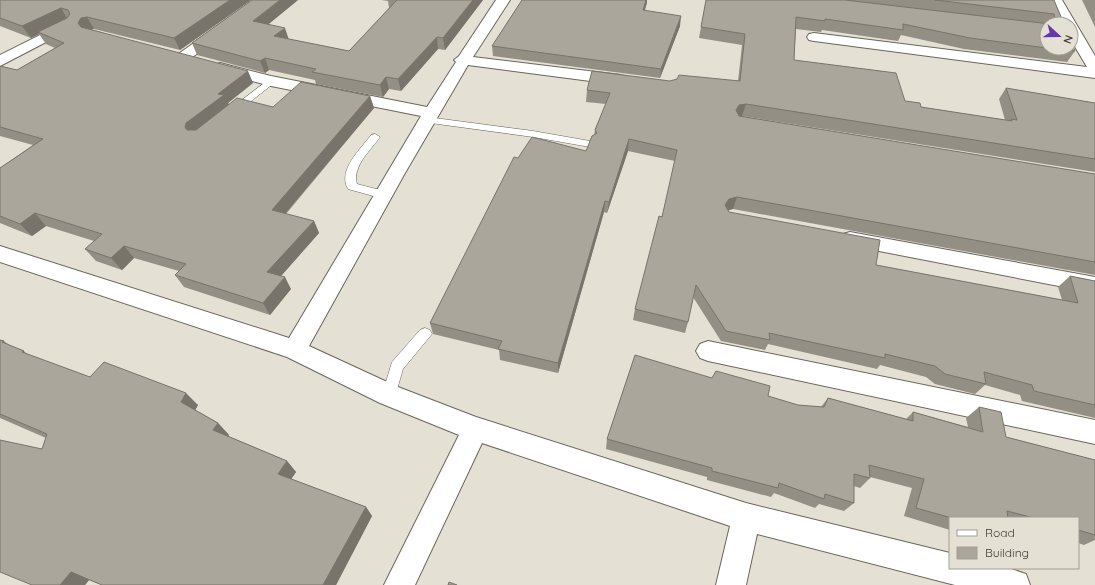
<svg xmlns="http://www.w3.org/2000/svg" width="1095" height="585" font-family="Quicksand,sans-serif">
<style>
.lines{fill:none;stroke-linecap:round;stroke-linejoin:round}
.service-casing{stroke:#6b665b;stroke-width:1}
.minor-casing{stroke:#6b665b;stroke-width:2}
.service{fill:#fff;fill-rule:evenodd}
.minor{fill:#fff;fill-rule:evenodd}
.wall{fill:#938f85}
.shaded-wall{fill:#78746c}
.building{fill:#aba69b;stroke:#78746c}
</style>
<rect width="100%" height="100%" fill="#e5e0d4"/>
<g class="lines">
<defs>
<path id="service" d="M 271,78 L 276,81 L 274,83 L 236,113 L 230,113 L 228,111 L 230,109 Z
M 427,117 L 533,131 L 590,141 L 595,144 L 590,147 L 533,137 L 423,122 L 422,120 Z
M 375,134 L 380,137 C 371,150 352,166 357,184 L 388,192 L 390,195 L 384,199 L 348,189 C 337,170 361,149 371,135 Z
M 425,328 L 430,330 L 432,334 L 403,369 L 394,400 L 389,402 L 384,400 L 382,395 L 392,362 L 420,330 Z"/>
<path id="minor" d="M 254,0 L 270,0 L 187,61 L 177,61 L 174,58 L 177,55 Z
M 496,0 L 510,0 L 473,57 L 621,75 L 627,77 L 629,80 L 627,83 L 621,85 L 468,65 L 405,173 L 309,346 L 398,387 L 476,417 L 746,503 L 950,553 L 950,568 L 1008,568 L 1026,574 L 1030,585 L 955,585 L 757,534 L 746,585 L 716,585 L 730,526 L 482,443 L 415,585 L 384,585 L 459,435 L 380,403 L 287,357 L 0,262 L 0,246 L 289,338 L 421,116 L 271,86 L 215,71 L 212,68 L 215,65 L 220,63 L 271,76 L 427,107 L 456,62 L 454,60 L 459,56 Z
M 1048,0 L 1062,0 L 1095,56 L 1095,78 L 814,41 L 809,40 L 807,37 L 809,34 L 814,33 L 1087,67 L 1071,40 L 1071,24 L 1062,24 Z
M 68,21 L 73,22 L 75,25 L 73,28 L 0,66 L 0,55 Z
M 850,232 L 1095,277 L 1095,293 L 843,244 L 840,239 L 843,234 Z
M 708,341 L 1095,420 L 1095,444 L 708,361 L 700,358 L 696,351 L 700,344 Z"/>
</defs>
<use href="#service" class="service-casing"/>
<use href="#minor" class="minor-casing"/>
<use href="#service" class="service"/>
<use href="#minor" class="minor"/>
</g>
<path class="wall" d="M 0,0 L 251,0 L 180,50 L 94,29 L 91,29 L 253,83 L 228,103 L 229,104 L 273,107 L 370,96 L 374,108 L 286,214 L 314,221 L 319,233 L 281,276 L 291,289 L 270,315 L 184,287 L 175,275 L 179,271 L 134,258 L 122,270 L 96,261 L 85,249 L 94,241 L 46,226 L 32,236 L 0,223 L 0,168 L 33,145 L 0,136 L 0,66 L 17,70 L 55,48 L 46,44 L 39,34 L 31,38 L 0,26 Z
M 298,0 L 268,24 L 289,39 L 349,51 L 389,8 L 388,1 L 381,0 L 483,0 L 445,50 L 438,49 L 401,91 L 389,89 L 383,97 L 316,84 L 315,80 L 269,70 L 265,73 L 197,55 L 192,43 Z
M 522,0 L 647,0 L 645,10 L 680,26 L 660,78 L 493,56 L 492,46 Z
M 706,0 L 1054,0 L 1064,24 L 1047,24 L 1075,51 L 1067,62 L 964,49 L 901,35 L 898,41 L 822,30 L 821,32 L 796,29 L 794,60 L 921,107 L 1005,120 L 999,99 L 1006,88 L 1095,103 L 1095,172 L 742,116 L 739,116 L 1095,174 L 1095,275 L 733,209 L 728,210 L 729,212 L 876,265 L 1062,300 L 1058,287 L 1070,276 L 1095,281 L 1095,418 L 1022,401 L 1020,395 L 985,385 L 975,394 L 935,384 L 926,377 L 880,365 L 877,369 L 768,344 L 765,350 L 721,341 L 693,297 L 688,322 L 685,333 L 633,320 L 635,309 L 662,217 L 675,161 L 628,151 L 607,213 L 604,212 L 558,373 L 500,360 L 499,350 L 433,334 L 430,323 L 518,158 L 586,151 L 594,135 L 595,130 L 606,104 L 586,102 L 587,90 L 670,81 L 738,81 L 742,45 L 699,38 Z
M 1082,0 L 1095,0 L 1095,27 Z
M 0,340 L 4,341 L 9,345 L 24,351 L 28,355 L 90,377 L 198,405 L 195,410 L 218,423 L 229,435 L 228,436 L 287,461 L 296,472 L 291,479 L 366,507 L 372,516 L 336,585 L 102,585 L 89,580 L 85,585 L 32,585 L 42,449 L 46,438 L 0,418 Z
M 768,396 L 798,405 L 821,407 L 828,398 L 906,419 L 913,412 L 968,427 L 966,418 L 979,407 L 1006,437 L 1095,460 L 1095,540 L 1084,545 L 1078,543 L 1078,518 L 950,518 L 950,530 L 904,516 L 912,488 L 870,477 L 870,478 L 860,488 L 854,486 L 854,503 L 844,511 L 819,504 L 815,508 L 774,493 L 771,497 L 707,480 L 707,477 L 606,449 L 607,439 Z"/>
<path class="shaded-wall" d="M 230,0 L 251,0 L 180,50 L 174,38 Z
M 280,0 L 298,0 L 258,33 L 253,21 Z
M 473,0 L 483,0 L 445,50 L 443,38 Z
M 646,0 L 647,0 L 647,3 L 642,19 L 643,10 Z
M 61,8 L 68,20 L 38,32 L 39,34 L 31,38 L 22,26 Z
M 681,16 L 680,26 L 660,78 L 661,69 Z
M 87,17 L 94,29 L 88,30 L 86,35 L 78,23 L 81,18 Z
M 285,28 L 289,40 L 274,36 Z
M 437,37 L 438,49 L 401,91 L 398,79 Z
M 265,58 L 269,70 L 265,73 L 260,61 Z
M 248,71 L 253,83 L 228,103 L 230,107 L 192,140 L 185,127 L 186,123 L 218,94 Z
M 386,77 L 389,89 L 383,97 L 380,85 Z
M 370,96 L 374,108 L 278,222 L 272,210 Z
M 746,104 L 742,116 L 736,117 L 736,110 L 739,105 Z
M 629,139 L 628,151 L 607,213 L 609,202 Z
M 737,197 L 733,209 L 726,211 L 725,205 L 729,199 Z
M 605,201 L 604,212 L 558,373 L 558,363 Z
M 35,213 L 46,226 L 32,236 L 20,224 Z
M 314,221 L 319,233 L 274,284 L 267,272 Z
M 124,246 L 134,258 L 122,270 L 111,258 Z
M 285,277 L 291,289 L 270,315 L 263,303 Z
M 186,393 L 198,405 L 193,414 L 181,402 Z
M 218,423 L 229,435 L 224,442 L 213,430 Z
M 287,461 L 296,472 L 288,484 L 278,474 Z
M 366,507 L 372,516 L 336,585 L 323,585 Z
M 71,572 L 89,580 L 85,585 L 60,585 Z"/>
<path class="building" d="M 0,0 L 230,0 L 174,38 L 87,17 L 81,18 L 78,23 L 81,27 L 248,71 L 218,94 L 224,95 L 186,123 L 185,127 L 187,130 L 196,130 L 237,98 L 273,107 L 301,82 L 370,96 L 272,210 L 314,221 L 267,272 L 285,277 L 263,303 L 175,275 L 186,264 L 124,246 L 111,258 L 85,249 L 102,234 L 35,213 L 20,224 L 0,216 L 0,168 L 43,139 L 0,127 L 0,66 L 17,70 L 64,43 L 38,32 L 67,18 L 70,14 L 68,10 L 61,8 L 22,26 L 0,18 Z
M 252,0 L 280,0 L 253,21 L 285,28 L 274,36 L 349,51 L 397,0 L 473,0 L 443,38 L 437,37 L 398,79 L 386,77 L 380,85 L 312,72 L 316,69 L 265,58 L 260,61 L 192,43 Z
M 522,0 L 646,0 L 643,10 L 681,16 L 661,69 L 492,46 Z
M 706,0 L 845,0 L 1050,24 L 1047,24 L 1047,48 L 970,38 L 903,24 L 903,30 L 825,19 L 825,21 L 796,17 L 794,60 L 896,73 L 905,101 L 920,103 L 921,107 L 1012,121 L 1011,119 L 1017,120 L 1006,88 L 1095,103 L 1095,159 L 746,104 L 739,105 L 736,110 L 739,116 L 1095,174 L 1095,262 L 737,197 L 729,199 L 725,205 L 729,212 L 880,240 L 876,265 L 1078,303 L 1070,276 L 1095,281 L 1095,405 L 1034,391 L 1032,385 L 984,372 L 986,384 L 945,374 L 935,366 L 885,354 L 885,358 L 769,333 L 770,340 L 726,331 L 696,285 L 688,322 L 635,309 L 659,216 L 662,217 L 677,150 L 629,139 L 609,202 L 605,201 L 558,363 L 498,349 L 502,341 L 430,323 L 514,157 L 518,158 L 532,137 L 586,151 L 592,136 L 597,133 L 595,130 L 610,93 L 587,90 L 592,71 L 670,81 L 677,79 L 679,75 L 740,81 L 745,34 L 701,27 Z
M 935,0 L 1054,0 L 1064,24 L 1055,24 L 1056,23 L 1054,14 Z
M 1071,42 L 1075,51 L 1049,48 L 1071,48 Z
M 0,340 L 4,341 L 2,342 L 24,351 L 22,352 L 90,377 L 104,362 L 186,393 L 181,402 L 218,423 L 213,430 L 287,461 L 278,474 L 366,507 L 323,585 L 102,585 L 71,572 L 60,585 L 32,585 L 0,572 L 0,440 L 42,449 L 47,434 L 0,414 Z
M 635,355 L 712,378 L 716,371 L 770,386 L 768,396 L 798,405 L 824,407 L 828,398 L 913,421 L 913,412 L 983,432 L 979,407 L 1001,412 L 1006,437 L 1095,460 L 1095,535 L 1078,530 L 1078,518 L 1034,518 L 1007,511 L 1008,518 L 952,518 L 916,508 L 924,479 L 869,465 L 870,478 L 854,474 L 854,503 L 825,494 L 824,499 L 779,483 L 778,488 L 712,471 L 712,468 L 607,439 Z
M 449,582 L 457,585 L 448,585 Z"/>
<rect x="949" y="517" width="130" height="52" fill="#e5e0d4" stroke="#a29e95"/>
<rect x="957" y="530" width="20" height="6" fill="#ffffff" stroke="#a29e95"/>
<text x="985" y="537" font-size="12" fill="#3e3c37">Road</text>
<rect x="957" y="547" width="20" height="12" fill="#aba69b" stroke="#a29e95"/>
<text x="985" y="557" font-size="12" fill="#3e3c37">Building</text>
<g transform="translate(1059 36) rotate(111)"><circle r="19" fill="#e5e0d4" stroke="#a29e95"/>
<path d="M0-3L7 15L0 10L-7 15Z" fill="#6536ae"/>
<text y="-6" font-size="11" font-weight="bold" text-anchor="middle" fill="#3e3c37">N</text>
</g>
</svg>
